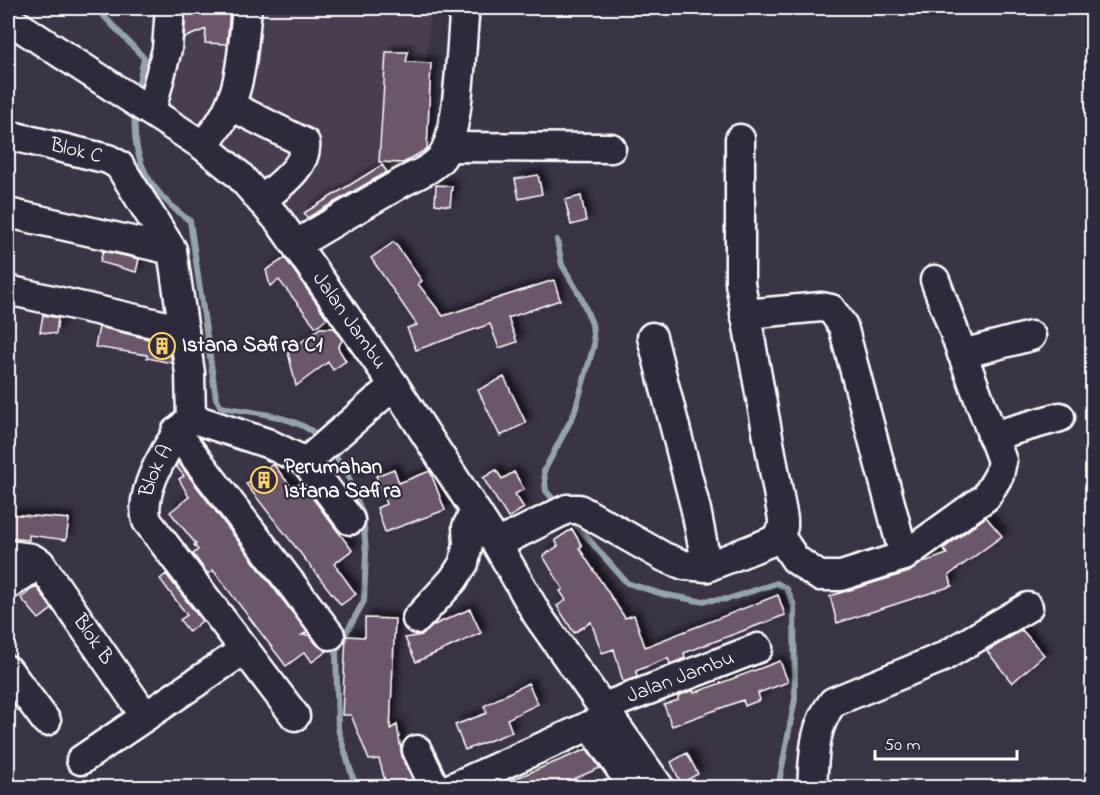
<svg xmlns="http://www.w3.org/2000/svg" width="1100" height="795" font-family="'Indie Flower',sans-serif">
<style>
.built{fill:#4a3e51}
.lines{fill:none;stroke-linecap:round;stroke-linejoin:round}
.stream{stroke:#94a4ac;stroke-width:6}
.building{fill:#6c566a;stroke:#fff;stroke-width:1.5;filter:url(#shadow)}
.minor-casing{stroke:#fff;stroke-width:33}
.minor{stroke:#2f2a3d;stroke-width:28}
.labels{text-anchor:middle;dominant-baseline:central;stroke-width:4.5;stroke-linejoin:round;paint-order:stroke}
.street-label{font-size:21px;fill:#fff;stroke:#2f2a3d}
.poi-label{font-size:21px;font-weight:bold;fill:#fff;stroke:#2f2a3d;text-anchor:start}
</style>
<defs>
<filter id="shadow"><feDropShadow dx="5.5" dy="-5.5" stdDeviation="3" flood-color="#0009"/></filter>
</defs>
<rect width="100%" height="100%" fill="#3b3346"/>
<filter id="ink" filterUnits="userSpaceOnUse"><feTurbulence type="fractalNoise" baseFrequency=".0167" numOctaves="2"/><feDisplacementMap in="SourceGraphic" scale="12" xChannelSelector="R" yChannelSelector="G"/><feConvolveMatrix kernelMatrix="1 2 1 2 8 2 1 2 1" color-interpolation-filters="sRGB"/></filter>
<g filter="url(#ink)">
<path class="built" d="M 191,8 L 431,8 L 417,169 L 308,230 L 240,155 L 157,101 L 171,39 L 190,36 Z"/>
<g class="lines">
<path class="stream" d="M 96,8 L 144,58 L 137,92
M 135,111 C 131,161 150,192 190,221 L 216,398 L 221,407 C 251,412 302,416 322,440
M 557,240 L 562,265 L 580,295 L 592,324 L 594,345 L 574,414 L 544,471 L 546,491 L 559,506
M 330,450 L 345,468 L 363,515 L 366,553 L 364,601 L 336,651 L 338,729 L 356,788
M 570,518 L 627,583 L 662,594 L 699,601 L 728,599 L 777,583 L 787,589 L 794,606 L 795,699 L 778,788"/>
</g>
<path class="building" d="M 186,8 L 230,8 L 227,44 L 205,43 L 206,29 L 184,38 Z
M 386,52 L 408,52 L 406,62 L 431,63 L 427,149 L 403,163 L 379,162 Z
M 382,165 L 387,172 L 307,218 L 304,213 Z
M 538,175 L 542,194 L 519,199 L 515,179 Z
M 436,185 L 452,186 L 450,206 L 435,204 Z
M 581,196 L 586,221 L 571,225 L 565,200 Z
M 394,242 L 422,281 L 418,284 L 443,316 L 554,280 L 560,300 L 508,318 L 517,342 L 499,348 L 490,324 L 416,350 L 407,328 L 417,325 L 371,258 Z
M 103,251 L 139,259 L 136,272 L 100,262 Z
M 285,258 L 327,318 L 316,327 L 279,280 L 270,286 L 266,270 Z
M 43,315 L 58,318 L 56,334 L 40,332 Z
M 99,327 L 169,344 L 172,363 L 147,358 L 147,355 L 95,347 Z
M 320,328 L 334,328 L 342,340 L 338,348 L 346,361 L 333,370 L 328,362 L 296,386 L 288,352 Z
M 504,377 L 526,423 L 500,436 L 478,390 Z
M 178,462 L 307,632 L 302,635 L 309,635 L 317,645 L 327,651 L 312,662 L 305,652 L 286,666 L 213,570 L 208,574 L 193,554 L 198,550 L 194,545 L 196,544 L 170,512 L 189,497 L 179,479 L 184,476 L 176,466 Z
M 273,464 L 293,489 L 301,483 L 352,550 L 334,564 L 356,594 L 341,605 L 246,484 Z
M 394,469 L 399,483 L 430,471 L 445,510 L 385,532 L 377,508 L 386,504 L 376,476 Z
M 496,470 L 502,479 L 514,472 L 524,489 L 515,494 L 524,508 L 508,518 L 483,478 Z
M 8,514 L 69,519 L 66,540 L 29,535 L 29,540 L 8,538 Z
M 986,517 L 1002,536 L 949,575 L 952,586 L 837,623 L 830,596 L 909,572 L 922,563 L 947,554 L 943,549 Z
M 572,529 L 582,546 L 579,548 L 625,618 L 634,615 L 645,647 L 778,595 L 785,615 L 684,653 L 685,658 L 670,664 L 668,658 L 636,671 L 637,677 L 623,682 L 614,649 L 602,653 L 591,622 L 574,633 L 557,606 L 566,600 L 560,591 L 563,589 L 543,556 L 558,546 L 555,540 Z
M 166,574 L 202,621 L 189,632 L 180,620 L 187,615 L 160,579 Z
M 36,586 L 52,609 L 39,619 L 21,598 Z
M 470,609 L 481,633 L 416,662 L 405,638 L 422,635 L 434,625 Z
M 365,618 L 395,619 L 390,729 L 397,725 L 402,757 L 417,788 L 387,788 L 379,759 L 369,760 L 351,715 L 342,715 L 346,636 L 365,637 Z
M 1022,630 L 1044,655 L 1012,683 L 987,651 Z
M 780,661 L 788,682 L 758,693 L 760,700 L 745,706 L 743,700 L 672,726 L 664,705 L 678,700 L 678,696 L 693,690 L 694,693 Z
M 528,683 L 538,704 L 507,719 L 512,732 L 465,750 L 455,725 L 487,713 L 484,706 Z
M 587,749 L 600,768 L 552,788 L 492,788 Z
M 687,753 L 698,774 L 681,783 L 671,762 Z"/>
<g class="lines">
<defs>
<g id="minor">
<path id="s1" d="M 8,19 L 202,145 L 239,175 L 279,221 L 394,385 L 497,544 L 538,616 L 660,788"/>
<path d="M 231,106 L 305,143 C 308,166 277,187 261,201"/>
<path d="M 151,111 L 167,49 L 170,8"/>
<path id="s2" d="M 8,135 L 108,159 L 119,165 L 172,250 L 190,373 L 191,418"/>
<path d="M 202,145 C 243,105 241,61 247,8"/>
<path d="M 447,147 L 611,148"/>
<path d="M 8,213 L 172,250"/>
<path d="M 297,244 C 330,224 363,205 396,186 C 411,176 430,172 442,157 C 459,134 461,48 464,18 L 462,8"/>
<path d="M 8,290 L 184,330"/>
<path d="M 745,314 L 821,307 L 831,309 L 843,326 L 904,556"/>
<path d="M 652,337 L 696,510 L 707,567"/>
<path d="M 962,354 L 1031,336"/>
<path d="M 176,432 L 330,635"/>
<path d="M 992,436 L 1060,417"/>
<path d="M 306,462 L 394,385"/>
<path d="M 779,535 L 795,559 L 819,576 L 841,576 L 904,556 L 986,497 L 999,475 L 1002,461 L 935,280"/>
<path d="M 497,544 L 567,509 L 579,509 L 664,557 L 684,565 L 707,567 L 775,540 L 783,527 L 783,519 L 740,283 L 740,139"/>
<path d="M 8,555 L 31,558 L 40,563"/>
<path id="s3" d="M 8,585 L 40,563 L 145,716"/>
<path d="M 417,619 L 453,580 L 464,563 L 468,544 L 467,527 L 475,511"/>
<path d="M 8,670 L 46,721"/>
<path id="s4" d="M 604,707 L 758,648"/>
<path id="s5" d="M 295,716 L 147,521 C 138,491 170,438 191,418 L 267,443 L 306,462 L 350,520"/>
<path d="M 590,725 L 634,788"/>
<path d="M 417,750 L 435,788"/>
<path d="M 81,760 L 244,650"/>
<path d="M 451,788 L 611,716"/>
<path d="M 812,788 C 814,757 813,727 833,702 L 943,657 L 1028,607"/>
</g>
</defs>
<use href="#minor" class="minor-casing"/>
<use href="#minor" class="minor"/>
</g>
</g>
<defs>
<symbol id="building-ring" viewBox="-11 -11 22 22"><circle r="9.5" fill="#2f2a3d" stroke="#ffd166" stroke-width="1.5"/><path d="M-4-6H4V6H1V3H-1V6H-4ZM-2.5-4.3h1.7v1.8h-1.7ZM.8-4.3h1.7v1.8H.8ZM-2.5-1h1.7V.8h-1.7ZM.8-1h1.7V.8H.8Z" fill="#ffd166"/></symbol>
</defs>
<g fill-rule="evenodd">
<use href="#building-ring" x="147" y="331" width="30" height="30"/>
<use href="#building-ring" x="249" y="465" width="30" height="30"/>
</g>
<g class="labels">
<g class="street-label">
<text stroke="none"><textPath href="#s2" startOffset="70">Blok C</textPath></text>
<text stroke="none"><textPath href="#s1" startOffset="462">Jalan Jambu</textPath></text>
<text stroke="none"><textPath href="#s5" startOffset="297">Blok A</textPath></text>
<text stroke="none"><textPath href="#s3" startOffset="132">Blok B</textPath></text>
<text stroke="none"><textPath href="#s4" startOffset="82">Jalan Jambu</textPath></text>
</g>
<g class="poi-label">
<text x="182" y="346">Istana Safira C1</text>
<text x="284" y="468">Perumahan<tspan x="284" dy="24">Istana Safira</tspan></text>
</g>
</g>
<rect width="1100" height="795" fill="none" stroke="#2f2a3d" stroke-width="30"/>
<rect x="15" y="15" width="1070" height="765" fill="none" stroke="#fff" stroke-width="2" filter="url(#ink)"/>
<path d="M875 750v9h142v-9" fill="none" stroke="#ffffff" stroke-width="3"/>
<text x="884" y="750" font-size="18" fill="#ffffff" stroke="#2f2a3d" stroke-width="4.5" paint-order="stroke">50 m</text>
</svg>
